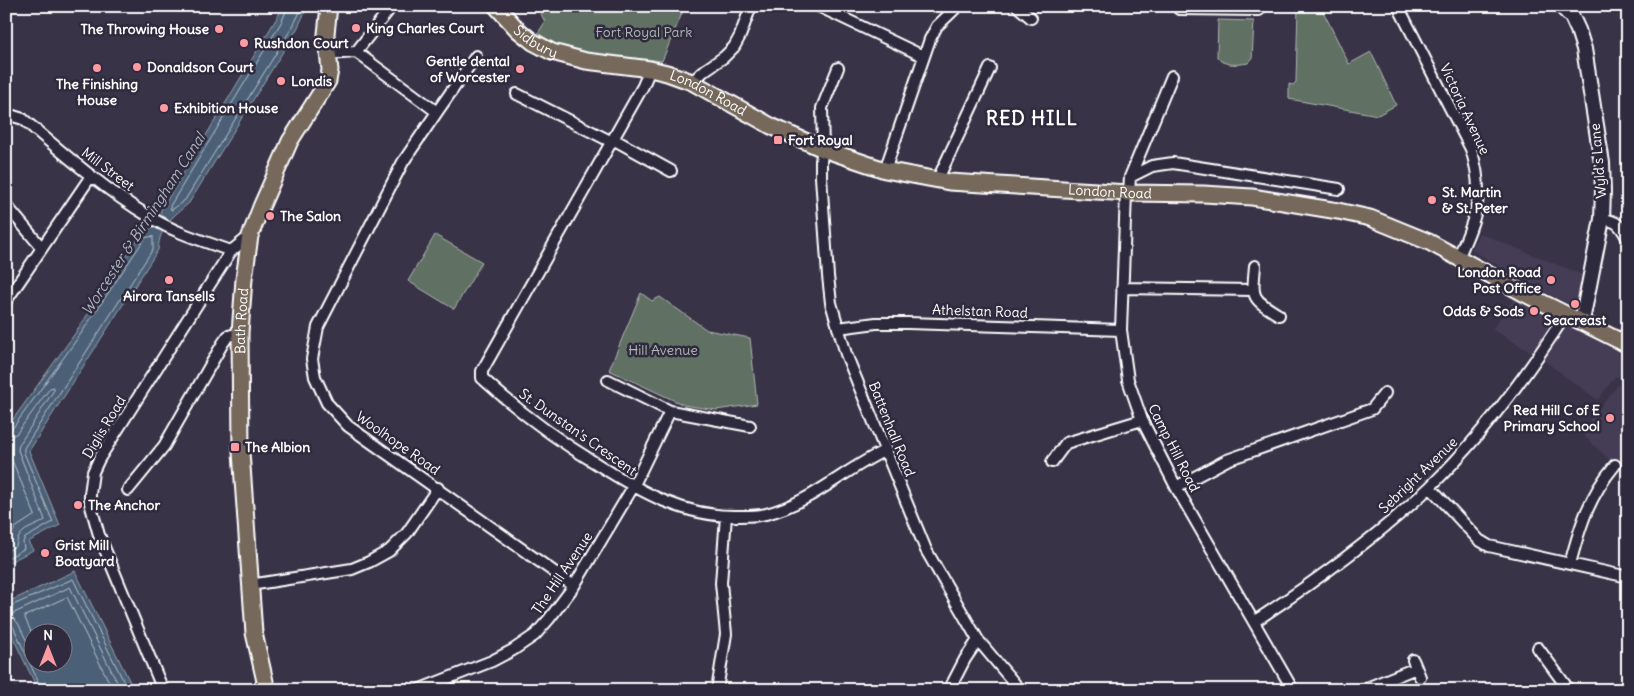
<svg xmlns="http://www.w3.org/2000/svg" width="1634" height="696" font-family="Delius,sans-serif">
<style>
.built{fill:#453e55}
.green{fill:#606f64;stroke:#b0b7b2}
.water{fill:#4c6177;stroke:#94a0ad;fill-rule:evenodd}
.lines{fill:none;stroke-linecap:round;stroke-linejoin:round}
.shore{stroke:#b7c0c9;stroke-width:1}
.street-casing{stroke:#fff;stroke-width:14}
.secondary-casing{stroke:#fff;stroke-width:18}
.primary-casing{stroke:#fff;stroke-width:19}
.street{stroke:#2f2a3d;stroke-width:10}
.secondary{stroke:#2f2a3d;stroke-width:14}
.primary{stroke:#76695c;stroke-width:15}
.poi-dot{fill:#ff9aa2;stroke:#2f2a3d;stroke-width:2}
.labels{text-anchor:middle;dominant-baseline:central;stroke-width:5;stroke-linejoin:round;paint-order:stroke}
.poi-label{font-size:14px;font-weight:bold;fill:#fff;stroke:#2f2a3d;text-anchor:start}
.park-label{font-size:14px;fill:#b0b7b2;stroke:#2f2a3d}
.street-label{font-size:14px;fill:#fff;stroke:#2f2a3d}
.water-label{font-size:15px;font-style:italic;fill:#aeb8c2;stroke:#2f2a3d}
.district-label{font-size:19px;font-weight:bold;letter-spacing:1px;fill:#fff;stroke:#2f2a3d}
</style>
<rect width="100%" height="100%" fill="#393348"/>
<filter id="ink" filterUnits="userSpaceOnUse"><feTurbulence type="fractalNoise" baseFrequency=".02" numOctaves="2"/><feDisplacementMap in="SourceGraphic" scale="10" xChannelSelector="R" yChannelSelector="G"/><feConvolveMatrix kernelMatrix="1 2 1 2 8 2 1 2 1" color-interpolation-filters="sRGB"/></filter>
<g filter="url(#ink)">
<path class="built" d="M 1479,233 L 1585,276 L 1580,304 L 1576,306 L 1570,304 L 1531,285 L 1472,250 Z
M 1515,298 L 1554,319 L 1532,353 L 1492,329 Z
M 1567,325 L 1628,353 L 1628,364 L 1619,377 L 1615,376 L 1598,400 L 1543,360 Z
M 1628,378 L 1628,477 L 1580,432 L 1619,384 Z"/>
<path class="green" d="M 537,6 L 685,6 L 662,61 C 632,57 594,57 565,48 C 555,44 547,39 538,33 L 545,22 Z
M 1298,6 L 1332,6 L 1323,11 L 1349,64 L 1371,52 L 1396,105 L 1378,115 L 1289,99 L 1289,84 L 1293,85 L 1296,82 Z
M 1218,20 L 1254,21 L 1252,59 L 1248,63 C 1237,65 1224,66 1217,57 Z
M 435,235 L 482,262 L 454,309 L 408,281 Z
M 641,293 L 652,301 L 660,297 L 707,330 L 750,338 L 757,404 L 716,410 L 684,405 L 609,370 Z"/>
<path class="water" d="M 284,6 L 308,6 L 297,29 L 189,203 C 171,218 160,226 158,250 L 29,451 L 60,525 L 28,542 L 33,550 L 6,564 L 6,429 L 76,332 L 142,233 C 151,230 159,220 161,210 Z
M 75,571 L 134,690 L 38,690 L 6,623 L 6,603 ZM 32,634 L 62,634 L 62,664 L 32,664 Z"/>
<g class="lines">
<path class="shore" d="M 288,6 L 282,21 L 170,206 L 171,210 L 173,209 L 185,200 L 293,26 L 303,6
M 6,431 L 12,429 L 80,335 L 145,238 L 153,236 L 153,249 L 24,448 L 24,453 L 53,522 L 25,538 L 23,542 L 24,549 L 6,559
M 6,437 L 12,436 L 17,433 L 50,388 L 54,387 L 54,390 L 19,445 L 18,450 L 45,520 C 33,529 19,527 16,546 L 6,552
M 6,445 L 10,446 L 11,458 L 35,515 L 15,528 L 9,541 L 6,543
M 6,608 L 73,579 L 128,690
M 6,622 L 13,626 L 42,690
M 32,634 L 25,618 L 25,616 L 67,597 L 113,690
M 32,652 L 18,623 L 12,617 L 12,614 L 70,587 L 121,690"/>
<defs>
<path id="street" d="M 818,6 L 923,56
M 1017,6 L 1031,18
M 1179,6 L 1179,9 L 1259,10
M 1398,6 L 1471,149 C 1485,194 1477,216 1458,258
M 356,52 L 437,112 L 403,162 L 318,327 L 312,359 L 315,377 L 327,403 L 348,426 L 574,586
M 356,52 L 392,6
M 329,54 L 356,52
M 838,68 L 822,108 L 823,149 L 821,161 L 821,177 L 828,276 L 831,303 L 846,354 L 926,550 L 978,640 L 1020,690
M 650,69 L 643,86 L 482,371 L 482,378 C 517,410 556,439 597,464 C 641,492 686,518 740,516 C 748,516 758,516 766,514 C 811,503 845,469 886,450
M 692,82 L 705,70 L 724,57 L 734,47 L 740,36 L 751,6
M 517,94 L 612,142
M 437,112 L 476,56
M 6,116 L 10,115 L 23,119 C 64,154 105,190 150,217 C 175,233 204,241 231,251
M 613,139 L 671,171
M 885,170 L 930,39 L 937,26 L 958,6
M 1130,177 L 1152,166 L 1173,163 L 1339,189
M 937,181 L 990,68
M 1126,193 L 1121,330 L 1128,380 L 1142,420 L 1176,487 L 1293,690
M 1129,193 L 1130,177 L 1172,76
M 6,205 L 42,248
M 1602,219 C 1618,221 1620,225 1628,239
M 1255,266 C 1252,298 1251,298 1279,315
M 1122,288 L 1253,290
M 6,301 L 91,176
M 838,328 L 876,323 L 908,323 L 1121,330
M 1619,341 L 1628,331
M 608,380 L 670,411
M 1052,462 L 1066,443 L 1142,420
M 1176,487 L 1227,460 L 1372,409 L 1385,393
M 1430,487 L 1479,540 L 1489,546 L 1628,577
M 128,490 L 164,446 L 223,343 L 228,336 L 240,333
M 1570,564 C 1580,526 1589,496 1615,465
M 250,585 L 352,569 L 369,562 L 389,551 L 407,533 L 438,488
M 1255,621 C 1316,581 1376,538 1430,487 C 1482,436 1527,375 1566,314
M 1538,648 L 1569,690
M 1413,660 L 1420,677
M 163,690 L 99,535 L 90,503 L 90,494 L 93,472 L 99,459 L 231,251 L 250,236
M 418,690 L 492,661 L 513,650 L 535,635 L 549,619 L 574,586 L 633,487 L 670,411 L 750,426
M 717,690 L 726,634 L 721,583 L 726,516
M 949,690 L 965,659 L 978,640
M 1362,690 L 1416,668"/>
<path id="secondary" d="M 1561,6 L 1572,17 L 1578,30 L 1584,49 L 1602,163 L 1603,191 L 1602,219 L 1582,321"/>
<g id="primary">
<path id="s1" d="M 496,6 L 518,30 L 533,42 L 552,52 L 586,61 L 650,69 L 667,73 L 692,82 L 771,126 L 823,149 L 885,170 L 949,182 L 1129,193 L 1204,194 L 1252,197 L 1338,211 L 1370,218 L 1429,242 L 1523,293 L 1628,345"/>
<path id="s2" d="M 267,690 L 254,633 L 241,452 L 240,333 L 244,279 L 250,236 L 261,207 L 290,141 L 328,81 L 330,70 L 326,34 L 329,6"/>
</g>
</defs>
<use href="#street" class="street-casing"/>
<use href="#secondary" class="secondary-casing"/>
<use href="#primary" class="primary-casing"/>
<use href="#street" class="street"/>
<use href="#secondary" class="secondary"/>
<use href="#primary" class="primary"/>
</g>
</g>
<g class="poi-dot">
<circle cx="356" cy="28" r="5"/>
<circle cx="219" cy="29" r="5"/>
<circle cx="244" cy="43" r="5"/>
<circle cx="137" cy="67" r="5"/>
<circle cx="97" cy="68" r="5"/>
<circle cx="520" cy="69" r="5"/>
<circle cx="281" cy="81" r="5"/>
<circle cx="164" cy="108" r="5"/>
<rect x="773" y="135" width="10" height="10" rx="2.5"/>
<circle cx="1432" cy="200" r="5"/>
<circle cx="270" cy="216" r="5"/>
<circle cx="169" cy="280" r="5"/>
<circle cx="1551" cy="280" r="5"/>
<circle cx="1575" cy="304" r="5"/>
<circle cx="1534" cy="311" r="5"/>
<circle cx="1610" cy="418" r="5"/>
<rect x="230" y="442" width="10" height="10" rx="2.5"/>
<circle cx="78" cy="505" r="5"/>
<circle cx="45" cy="553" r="5"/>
</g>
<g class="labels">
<g class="poi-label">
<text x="366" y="28">King Charles Court</text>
<text x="209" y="29" text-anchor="end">The Throwing House</text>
<text x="254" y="43">Rushdon Court</text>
<text x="510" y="61" text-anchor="end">Gentle dental<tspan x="510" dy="16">of Worcester</tspan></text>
<text x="147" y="67">Donaldson Court</text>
<text x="291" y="81">Londis</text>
<text x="97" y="84" text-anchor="middle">The Finishing<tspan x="97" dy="16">House</tspan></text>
<text x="174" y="108">Exhibition House</text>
<text x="788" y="140">Fort Royal</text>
<text x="1442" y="192">St. Martin<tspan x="1442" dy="16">&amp; St. Peter</tspan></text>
<text x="280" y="216">The Salon</text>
<text x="1541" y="272" text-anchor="end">London Road<tspan x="1541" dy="16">Post Office</tspan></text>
<text x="169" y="296" text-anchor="middle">Airora Tansells</text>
<text x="1524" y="311" text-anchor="end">Odds &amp; Sods</text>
<text x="1575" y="320" text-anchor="middle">Seacreast</text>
<text x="1600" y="410" text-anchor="end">Red Hill C of E<tspan x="1600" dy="16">Primary School</tspan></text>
<text x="245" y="447">The Albion</text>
<text x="88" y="505">The Anchor</text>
<text x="55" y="545">Grist Mill<tspan x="55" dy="16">Boatyard</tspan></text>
</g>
<g class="park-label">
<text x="644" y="32">Fort Royal Park</text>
<text x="663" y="350">Hill Avenue</text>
</g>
<g class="street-label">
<text stroke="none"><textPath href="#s1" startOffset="54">Sidbury</textPath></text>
<text stroke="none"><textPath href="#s1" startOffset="236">London Road</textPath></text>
<text transform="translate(1465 109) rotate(65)">Victoria Avenue</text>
<text transform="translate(1598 161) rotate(-95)">Wyld's Lane</text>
<text transform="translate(108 169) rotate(37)">Mill Street</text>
<text stroke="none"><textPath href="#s1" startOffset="656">London Road</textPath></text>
<text transform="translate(980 311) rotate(2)">Athelstan Road</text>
<text stroke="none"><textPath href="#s2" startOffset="371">Bath Road</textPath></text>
<text transform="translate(104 427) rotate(-59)">Diglis Road</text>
<text transform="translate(892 429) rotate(68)">Battenhall Road</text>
<text transform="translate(578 432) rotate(35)">St. Dunstan's Crescent</text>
<text transform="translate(398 443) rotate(35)">Woolhope Road</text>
<text transform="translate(1174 448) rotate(63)">Camp Hill Road</text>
<text transform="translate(1418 475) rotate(-44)">Sebright Avenue</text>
<text transform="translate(562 573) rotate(-56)">The Hill Avenue</text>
</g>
<g class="water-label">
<text transform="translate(143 224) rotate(-57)">Worcester &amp; Birmingham Canal</text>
</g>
<g class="district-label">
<text x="1032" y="118">RED HILL</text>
</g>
</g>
<rect width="1634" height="696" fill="none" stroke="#2f2a3d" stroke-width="25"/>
<rect x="12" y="12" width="1609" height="671" fill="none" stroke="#fff" stroke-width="2" filter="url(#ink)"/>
<g transform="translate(48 648)"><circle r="24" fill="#2f2a3d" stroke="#827f8b"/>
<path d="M0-4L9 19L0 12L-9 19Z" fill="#ff9aa2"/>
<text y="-8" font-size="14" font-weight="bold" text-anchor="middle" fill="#ffffff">N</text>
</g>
</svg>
